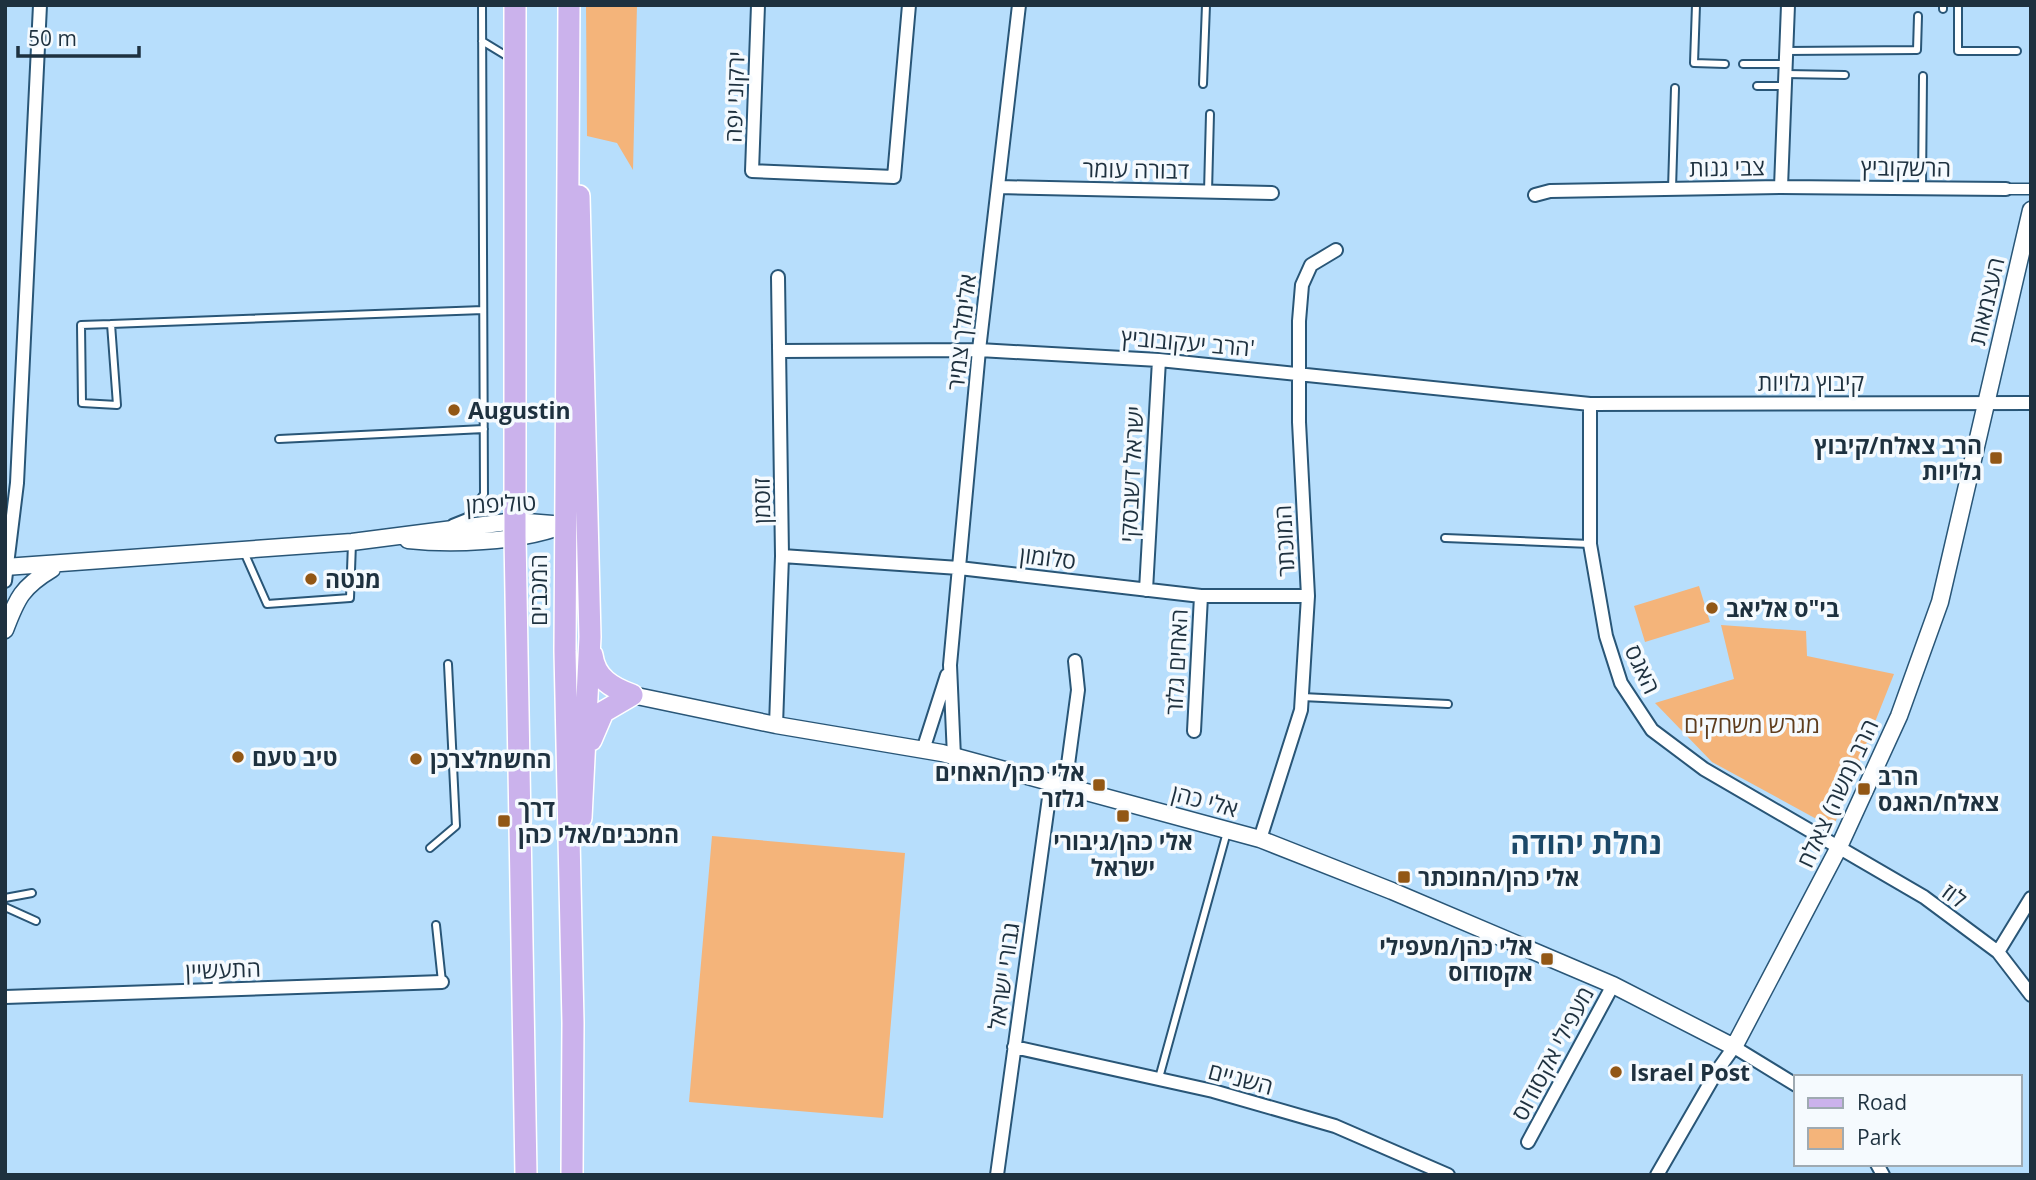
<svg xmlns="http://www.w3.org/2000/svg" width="2036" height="1180" font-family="'Open Sans','Noto Sans Hebrew',sans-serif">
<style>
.green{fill:#f4b47a}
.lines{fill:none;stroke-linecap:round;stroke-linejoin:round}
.service-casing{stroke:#295677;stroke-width:10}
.pedestrian-casing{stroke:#295677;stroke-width:13}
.minor-casing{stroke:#295677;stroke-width:16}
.tertiary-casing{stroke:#295677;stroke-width:19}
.primary-casing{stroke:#fff;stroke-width:24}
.service{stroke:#fff;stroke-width:6}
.pedestrian{stroke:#fff;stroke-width:10}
.minor{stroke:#fff;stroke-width:12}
.tertiary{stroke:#fff;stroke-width:16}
.primary{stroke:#cbb2ec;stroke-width:21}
.poi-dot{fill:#925715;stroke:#f5fafe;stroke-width:2.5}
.labels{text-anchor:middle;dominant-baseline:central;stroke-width:7;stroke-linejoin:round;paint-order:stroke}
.street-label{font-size:23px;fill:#1e313f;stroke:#f5fafe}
.poi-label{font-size:23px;font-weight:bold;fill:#1e313f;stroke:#f5fafe;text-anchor:start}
.park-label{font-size:23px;fill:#5f3d1d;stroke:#f5fafe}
.district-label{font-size:30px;font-weight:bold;fill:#1b4868;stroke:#f5fafe}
</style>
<rect width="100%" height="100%" fill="#b7defc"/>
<path class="green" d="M 586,5 L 637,5 L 633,170 L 617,143 L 587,136 Z
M 1699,586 L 1710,622 L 1645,642 L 1634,606 Z
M 1721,625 L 1806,631 L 1807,656 L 1894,674 L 1833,828 L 1712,762 L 1655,703 L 1734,679 Z
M 712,836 L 905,853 L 883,1118 L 689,1102 Z"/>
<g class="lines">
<defs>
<path id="service" d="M 1696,5 L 1694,63 L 1725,64
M 1943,5 L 1943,9
M 1958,5 L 1958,51 L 2017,51
M 482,41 L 510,58
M 1786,51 L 1917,50 L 1918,16
M 1743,64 L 1786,64
M 1786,74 L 1845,75
M 1203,84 L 1206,5
M 1757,86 L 1785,86
M 1922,188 L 1923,76
M 1672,189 L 1675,88
M 1208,192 L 1210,114
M 111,324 L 117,405 L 82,403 L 81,325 L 111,324 L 483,310
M 279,439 L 484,429
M 452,523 L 467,517 L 484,494 L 482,5
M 1445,538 L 1590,544
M 244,552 L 267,604 L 350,598 L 352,543
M 1302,697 L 1448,704
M 430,848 L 456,826 L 448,664
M 5,898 L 32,893
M 5,907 L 36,921
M 436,925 L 442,982
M 215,966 L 216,990
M 1159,1078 L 1227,832"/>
<path id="pedestrian" d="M 2006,189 L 2031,189"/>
<path id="minor" d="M 758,5 L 752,171 L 894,177 L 909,5
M 999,187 L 1272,193
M 1781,187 L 2006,189
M 1535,195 L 1550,191 L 1781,187 L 1788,5
M 780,351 L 979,350 L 1159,360 L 1590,404 L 2031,403
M 1590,404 L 1590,544 L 1606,636 L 1621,683 L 1652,730 L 1704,769 L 1924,897 L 1998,952 L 2031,995
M 782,556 L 959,568 L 1201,596 L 1308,596
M 5,581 L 17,483 L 40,5
M 1146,590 L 1159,360
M 776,725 L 782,556 L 778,277
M 1194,731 L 1201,596
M 923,750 L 947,675
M 954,757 L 950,665 L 979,350 L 1019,5
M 1065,787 L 1078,690 L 1075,661
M 1260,839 L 1301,710 L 1308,596 L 1299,422 L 1299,321 L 1302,285 L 1311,265 L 1336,250
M 1998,952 L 2031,898
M 5,997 L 442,982
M 1014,1047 L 1213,1091 L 1335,1126 L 1448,1175
M 1528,1142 L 1613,985
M 1877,1164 L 1883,1175
M 997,1175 L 1051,783
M 1657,1175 L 1717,1071 L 1734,1047 L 1796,1085"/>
<path id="tertiary" d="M 408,540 C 452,545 514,542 556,528
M 5,567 L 352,542 L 515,521 L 565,525
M 5,630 C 17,598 22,587 52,569
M 632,695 L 776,725 L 942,753 L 1260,839 L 1392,891 L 1613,985 L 1734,1047 L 1838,849 L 1899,716 L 1940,602 L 2031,210"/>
<path id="primary" d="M 515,5 L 515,536 L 526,1175
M 569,5 L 565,651 L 573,1023 L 572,1175
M 579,196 L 590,637 L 581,818
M 592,655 C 595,678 612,688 632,695
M 591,740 L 603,712 L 632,695"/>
</defs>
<use href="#service" class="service-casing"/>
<use href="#pedestrian" class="pedestrian-casing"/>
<use href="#minor" class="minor-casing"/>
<use href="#tertiary" class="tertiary-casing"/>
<use href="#primary" class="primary-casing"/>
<use href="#service" class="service"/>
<use href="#pedestrian" class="pedestrian"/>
<use href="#minor" class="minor"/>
<use href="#tertiary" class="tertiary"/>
<use href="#primary" class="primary"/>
</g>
<g class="poi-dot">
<circle cx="454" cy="410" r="7"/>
<rect x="1989" y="451" width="14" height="14" rx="3.5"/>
<circle cx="311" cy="579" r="7"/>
<circle cx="1712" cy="608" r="7"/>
<circle cx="238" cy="757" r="7"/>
<circle cx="416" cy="759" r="7"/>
<rect x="1092" y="778" width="14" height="14" rx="3.5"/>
<rect x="1857" y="782" width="14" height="14" rx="3.5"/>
<rect x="1116" y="809" width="14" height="14" rx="3.5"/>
<rect x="497" y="814" width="14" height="14" rx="3.5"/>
<rect x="1397" y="870" width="14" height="14" rx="3.5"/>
<rect x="1540" y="952" width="14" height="14" rx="3.5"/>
<circle cx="1616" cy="1072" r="7"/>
</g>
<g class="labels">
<g class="street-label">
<text transform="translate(734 97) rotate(-88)">ירקוני יפה</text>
<text transform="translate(1727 167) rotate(-1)">צבי גנות</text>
<text transform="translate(1906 167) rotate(1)">הרשקוביץ</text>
<text transform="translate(1136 169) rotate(1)">דבורה עומר</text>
<text transform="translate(1986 301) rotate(-77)">העצמאות</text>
<text transform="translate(961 332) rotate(-84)">אלימלך צמיר</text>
<text transform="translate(1188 342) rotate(5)">הרב יעקובוביץ'</text>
<text x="1811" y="382">קיבוץ גלויות</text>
<text transform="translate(1131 474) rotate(-87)">ישראל דשבסקי</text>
<text transform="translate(761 501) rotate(-91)">זוסמן</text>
<text transform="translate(501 503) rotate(-3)">טוליפמן</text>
<text transform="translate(1284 541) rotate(-93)">המוכתר</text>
<text transform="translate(1048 557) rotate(7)">סלומון</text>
<text transform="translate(538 590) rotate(-90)">המכבים</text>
<text transform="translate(1176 662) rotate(-87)">האחים גלזר</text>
<text transform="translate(1643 669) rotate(65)">האגס</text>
<text transform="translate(1837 793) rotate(-65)">הרב (משה) צאלח</text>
<text transform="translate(1205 800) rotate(15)">אלי כהן</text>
<text transform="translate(1955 895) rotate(36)">לוז</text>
<text transform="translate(223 969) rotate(-2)">התעשיין</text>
<text transform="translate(1003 976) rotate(-82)">גבורי ישראל</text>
<text transform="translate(1552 1053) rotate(-62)">מעפילי אקסודוס</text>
<text transform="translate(1241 1078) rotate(15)">השניים</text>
</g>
<g class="poi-label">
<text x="468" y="410">Augustin</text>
<text x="1982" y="445" text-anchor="end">הרב צאלח/קיבוץ<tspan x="1982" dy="26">גלויות</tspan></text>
<text x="325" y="579">מנטה</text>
<text x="1726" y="608">בי"ס אליאב</text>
<text x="252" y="757">טיב טעם</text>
<text x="430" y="759">החשמלצרכן</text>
<text x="1085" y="772" text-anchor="end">אלי כהן/האחים<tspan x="1085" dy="26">גלזר</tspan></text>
<text x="1878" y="776">הרב<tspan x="1878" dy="26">צאלח/האגס</tspan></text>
<text x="518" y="808">דרך<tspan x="518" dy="26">המכבים/אלי כהן</tspan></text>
<text x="1123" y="841" text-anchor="middle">אלי כהן/גיבורי<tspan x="1123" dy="26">ישראל</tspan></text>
<text x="1418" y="877">אלי כהן/המוכתר</text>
<text x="1533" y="946" text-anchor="end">אלי כהן/מעפילי<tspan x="1533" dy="26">אקסודוס</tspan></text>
<text x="1630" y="1072">Israel Post</text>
</g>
<g class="park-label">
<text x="1752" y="724">מגרש משחקים</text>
</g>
<g class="district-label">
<text x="1586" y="842">נחלת יהודה</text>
</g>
</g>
<rect width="2036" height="1180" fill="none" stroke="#1e313f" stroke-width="14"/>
<rect x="1794" y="1075" width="228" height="91" fill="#f5fafe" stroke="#9faab2" stroke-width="2"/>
<rect x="1808" y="1098" width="35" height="10" fill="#cbb2ec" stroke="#9faab2" stroke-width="2"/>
<text x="1857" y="1110" font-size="21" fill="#1e313f">Road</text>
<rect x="1808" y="1128" width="35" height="21" fill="#f4b47a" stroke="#9faab2" stroke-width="2"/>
<text x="1857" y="1145" font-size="21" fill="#1e313f">Park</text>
<path d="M18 46v10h121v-10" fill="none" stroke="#1e313f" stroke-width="3.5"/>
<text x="28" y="46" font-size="21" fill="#1e313f" stroke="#f5fafe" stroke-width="5" paint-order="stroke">50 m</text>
</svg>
